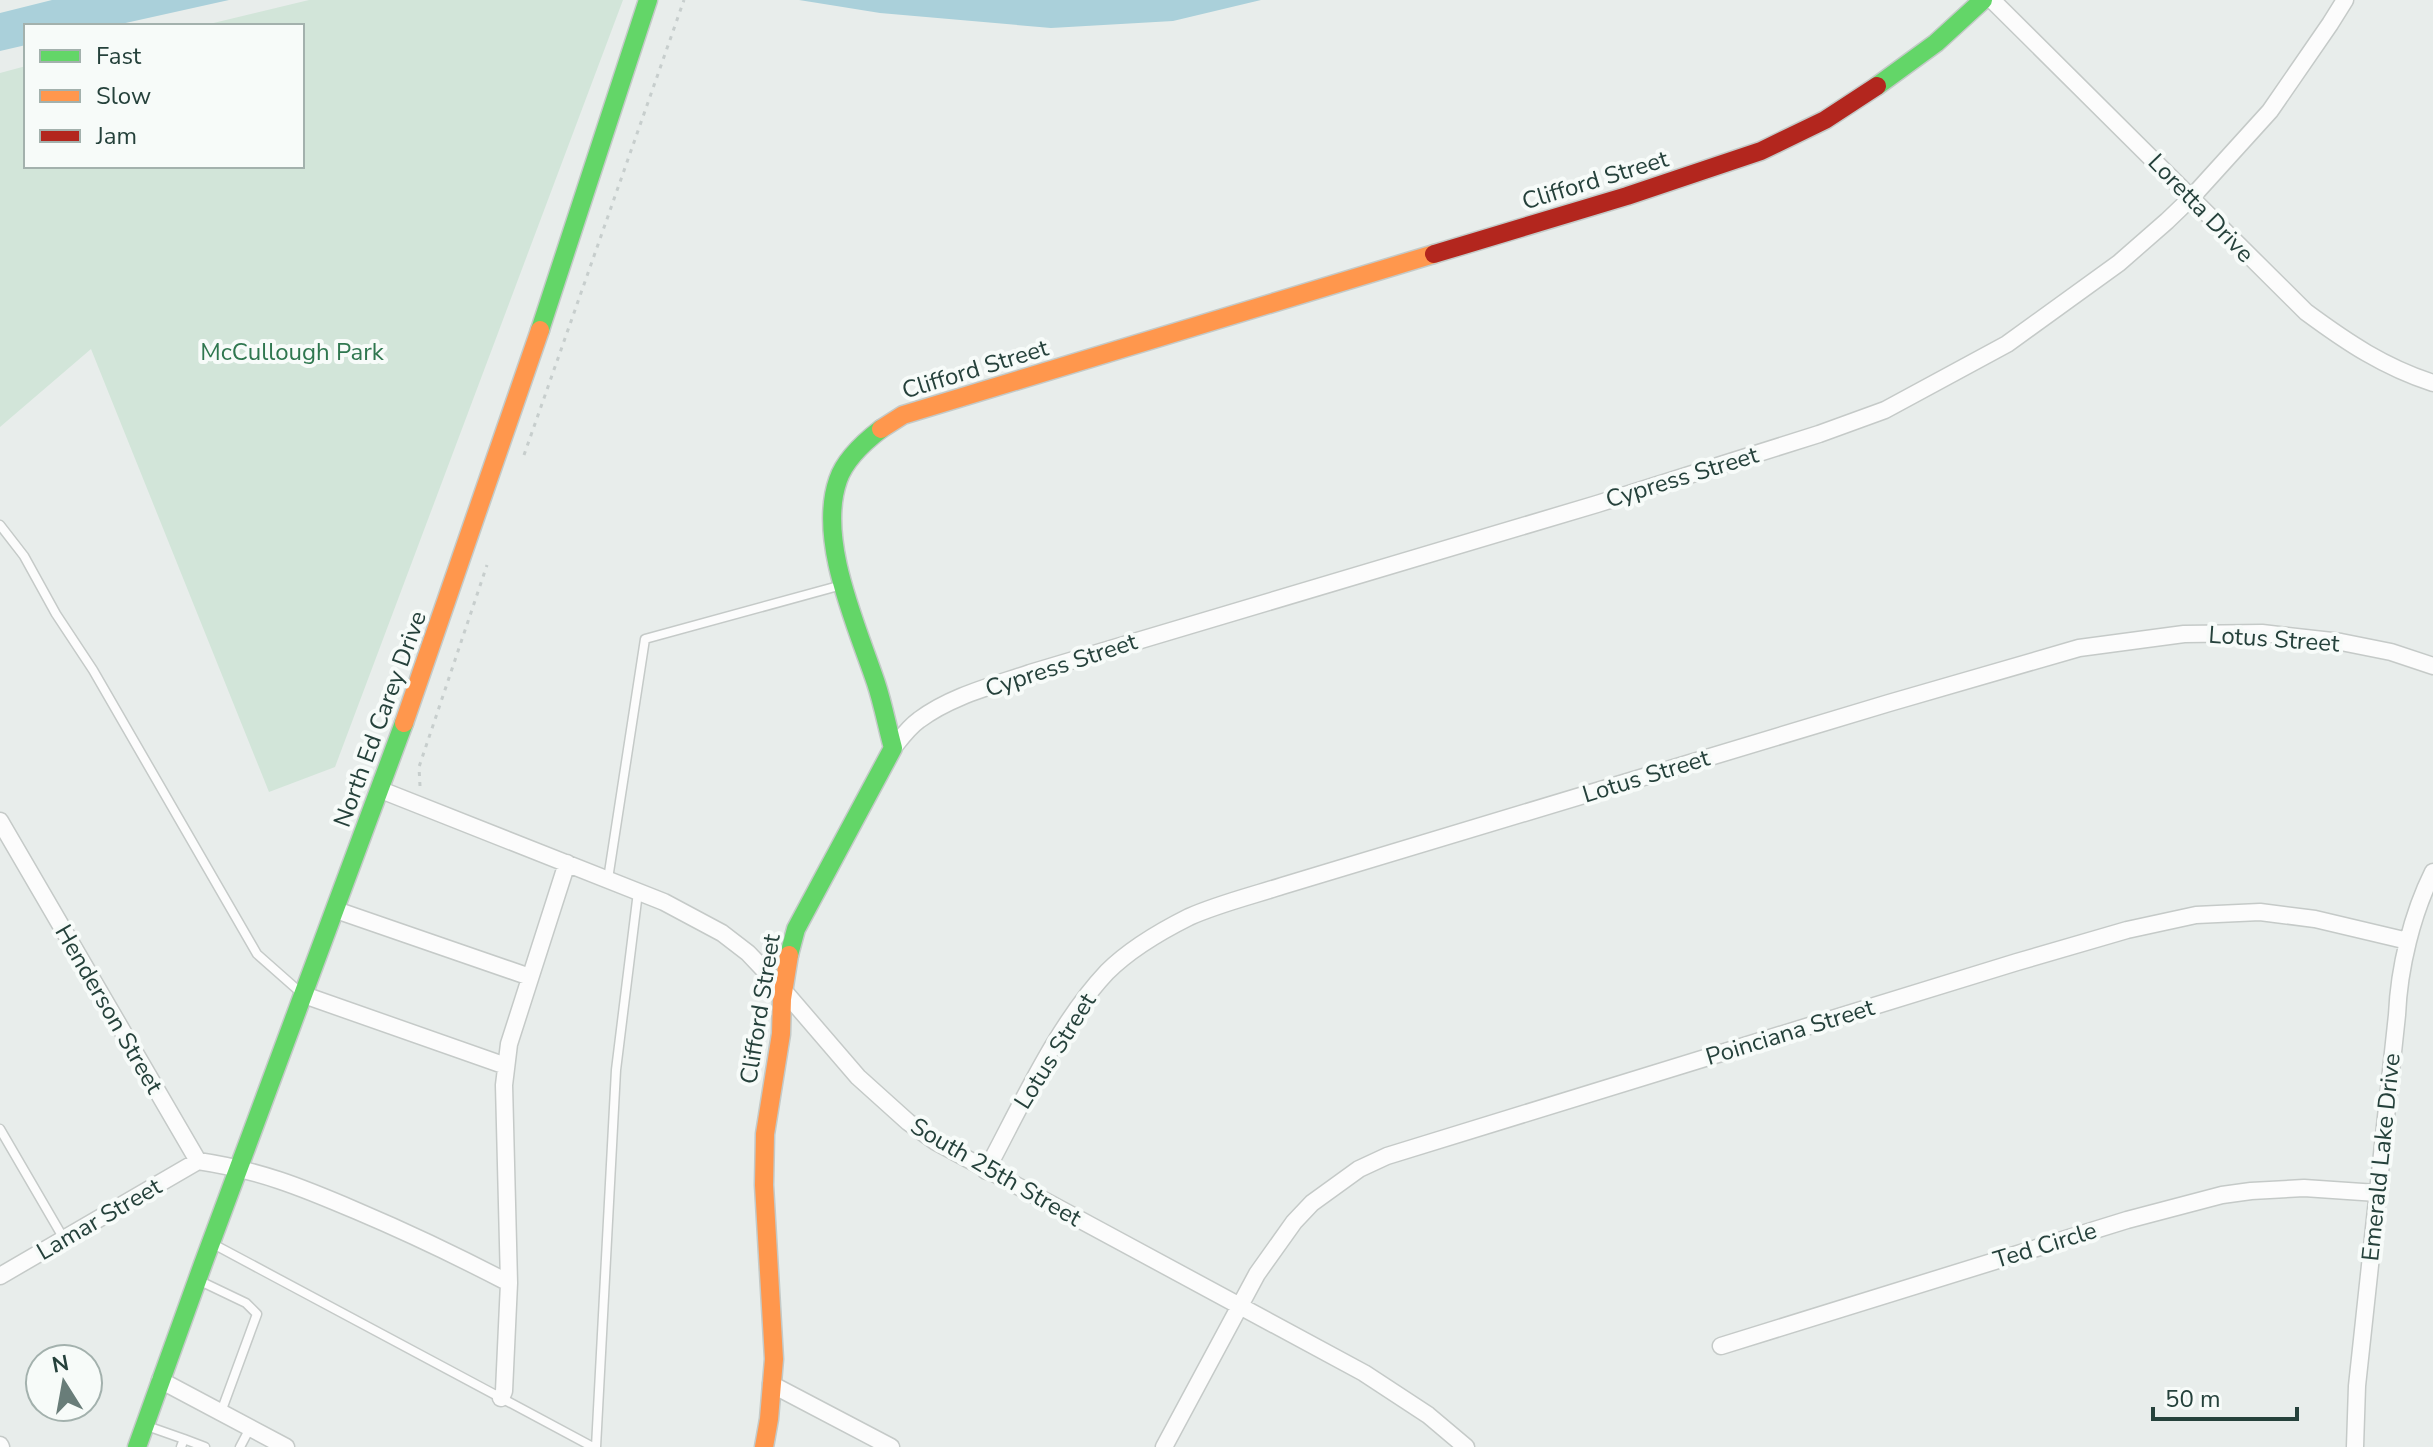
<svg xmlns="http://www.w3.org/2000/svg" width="2433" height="1447" font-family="'Nunito Sans',sans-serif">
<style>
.green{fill:#d2e5d9}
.water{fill:#aad0da}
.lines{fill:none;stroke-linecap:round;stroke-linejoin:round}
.lane-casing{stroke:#c5cac8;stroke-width:11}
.street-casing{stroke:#c5cac8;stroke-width:19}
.fast-casing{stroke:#c4cac8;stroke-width:21}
.slow-casing{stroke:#c4cac8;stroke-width:21}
.jam-casing{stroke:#c4cac8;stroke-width:21}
.path{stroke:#c7cecd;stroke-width:3;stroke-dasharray:4 6;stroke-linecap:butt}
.lane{stroke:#fcfcfc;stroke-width:8}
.street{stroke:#fcfcfc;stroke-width:16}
.fast{stroke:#63d668;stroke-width:18}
.slow{stroke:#ff974d;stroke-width:18}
.jam{stroke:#b3261e;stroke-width:18}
.labels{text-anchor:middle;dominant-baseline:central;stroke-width:8;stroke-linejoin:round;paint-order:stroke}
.street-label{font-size:24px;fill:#25413b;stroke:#f7fbf9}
.park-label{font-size:24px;fill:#2f774f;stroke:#f7fbf9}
</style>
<rect width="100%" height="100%" fill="#e8edeb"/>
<path class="green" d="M 309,0 L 623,0 L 335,767 L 269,792 L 91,349 L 0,427 L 0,73 L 26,66 L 26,166 L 302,166 L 302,26 L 201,26 Z"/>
<path class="water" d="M 52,0 L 229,0 L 112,26 L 26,26 L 26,45 L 0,51 L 0,13 Z
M 799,0 L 1261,0 L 1173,21 L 1051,28 L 880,13 Z"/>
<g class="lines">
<defs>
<path id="lane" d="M 0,525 L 24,556 L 56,614 L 93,670 L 257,954 L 300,992
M 608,879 L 645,639 L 842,585
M 0,1129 L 64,1239
M 215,1245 L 593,1447
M 200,1281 L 246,1303 L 257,1314 L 221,1412
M 147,1426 L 184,1439
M 181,1447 L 184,1439 L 205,1447
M 240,1447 L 250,1428
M 596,1447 L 616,1070 L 638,892"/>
<path id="street" d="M 1992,0 L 2306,312 C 2348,343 2384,367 2433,383
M 893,748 C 901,738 909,727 919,720 C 951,696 992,686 1030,673 L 1597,504 L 1819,434 L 1885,410 L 2007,344 L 2119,263 L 2167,221 L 2192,197 L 2270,111 L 2330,24 L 2345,0
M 381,790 L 664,902 L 722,933 L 748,953 L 784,991 L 858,1077 L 908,1122 L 936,1142 L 1364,1373 L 1428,1415 L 1466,1447
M 0,821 L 198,1161
M 336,910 L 530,977
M 304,995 L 506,1066
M 198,1161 C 259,1170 301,1187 357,1211 C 409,1233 459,1257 509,1283
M 986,1171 C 1021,1106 1057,1025 1107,972 C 1129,950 1161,931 1189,917 C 1218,904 1251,896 1282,886 L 1889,703 L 2079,648 L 2184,634 L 2262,633 L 2341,642 L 2391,652 L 2433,666
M 0,1276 L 198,1161
M 1721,1346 L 2127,1220 L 2222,1195 L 2251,1191 L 2304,1188 L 2377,1193
M 160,1380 L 286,1447
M 771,1384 L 891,1447
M 501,1398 L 504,1391 L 509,1283 L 504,1085 L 509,1044 L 567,863
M 0,1445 L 1,1447
M 1164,1447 L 1257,1274 L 1294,1222 L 1312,1203 L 1359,1169 L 1387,1156 L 2017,962 L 2127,930 L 2196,915 L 2260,912 L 2315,919 L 2408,941
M 2355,1447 L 2357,1386 L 2397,1015 C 2399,968 2412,914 2433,872"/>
<path id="fast" d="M 1877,86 L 1936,43 L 1983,0
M 540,330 L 648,0
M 789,955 L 796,929 L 893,748 C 887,726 883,704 876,683 C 857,626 817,540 838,480 C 845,459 864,442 881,429
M 137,1447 L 203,1264 L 404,723"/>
<path id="slow" d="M 881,429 L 903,415 L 1434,254
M 404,723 L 540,330
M 764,1447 L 769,1419 L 774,1359 L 764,1185 L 765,1134 L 781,1034 L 782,999 L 789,955"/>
<path id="jam" d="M 1434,254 L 1627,196 L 1761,151 L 1825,120 L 1877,86"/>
</defs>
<use href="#lane" class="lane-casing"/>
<use href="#street" class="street-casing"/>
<use href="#fast" class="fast-casing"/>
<use href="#slow" class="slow-casing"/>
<use href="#jam" class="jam-casing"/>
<path class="path" d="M 524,455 L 684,0
M 420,786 L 419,767 L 487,565"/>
<use href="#lane" class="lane"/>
<use href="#street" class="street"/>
<use href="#fast" class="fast"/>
<use href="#slow" class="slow"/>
<use href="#jam" class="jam"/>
</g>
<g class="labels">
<g class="street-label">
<text transform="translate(1595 180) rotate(-17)">Clifford Street</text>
<text transform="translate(2201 208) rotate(46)">Loretta Drive</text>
<text transform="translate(975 369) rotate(-17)">Clifford Street</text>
<text transform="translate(1682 477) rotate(-17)">Cypress Street</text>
<text transform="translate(2274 639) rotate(4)">Lotus Street</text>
<text transform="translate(1061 665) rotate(-18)">Cypress Street</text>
<text transform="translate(380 719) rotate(-70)">North Ed Carey Drive</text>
<text transform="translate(1646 776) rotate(-17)">Lotus Street</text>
<text transform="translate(109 1009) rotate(60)">Henderson Street</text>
<text transform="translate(760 1009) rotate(-81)">Clifford Street</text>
<text transform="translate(1790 1032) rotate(-17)">Poinciana Street</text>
<text transform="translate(1055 1051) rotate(-58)">Lotus Street</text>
<text transform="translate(2381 1157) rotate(-84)">Emerald Lake Drive</text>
<text transform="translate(996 1172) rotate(30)">South 25th Street</text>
<text transform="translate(99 1219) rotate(-30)">Lamar Street</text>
<text transform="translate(2045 1245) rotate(-17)">Ted Circle</text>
</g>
<g class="park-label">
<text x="292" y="352">McCullough Park</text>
</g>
</g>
<rect x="24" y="24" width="280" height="144" fill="#f7fbf9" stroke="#a3b1ad" stroke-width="2"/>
<rect x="40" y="50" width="40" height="12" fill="#63d668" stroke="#a3b1ad" stroke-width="2"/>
<text x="96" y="64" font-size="24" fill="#25413b">Fast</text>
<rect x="40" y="90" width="40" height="12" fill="#ff974d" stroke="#a3b1ad" stroke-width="2"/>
<text x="96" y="104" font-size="24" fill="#25413b">Slow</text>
<rect x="40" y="130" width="40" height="12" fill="#b3261e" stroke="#a3b1ad" stroke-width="2"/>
<text x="96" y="144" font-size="24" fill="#25413b">Jam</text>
<g transform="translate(64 1383) rotate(349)"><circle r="38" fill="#f7fbf9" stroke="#a3b1ad" stroke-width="2"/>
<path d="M0-6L14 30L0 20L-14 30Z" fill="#697d79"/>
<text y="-12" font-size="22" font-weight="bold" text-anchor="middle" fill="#25413b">N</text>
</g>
<path d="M2153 1407v12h144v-12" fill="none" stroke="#25413b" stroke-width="4"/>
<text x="2165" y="1407" font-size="24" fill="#25413b" stroke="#f7fbf9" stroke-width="6" paint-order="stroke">50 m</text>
</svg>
